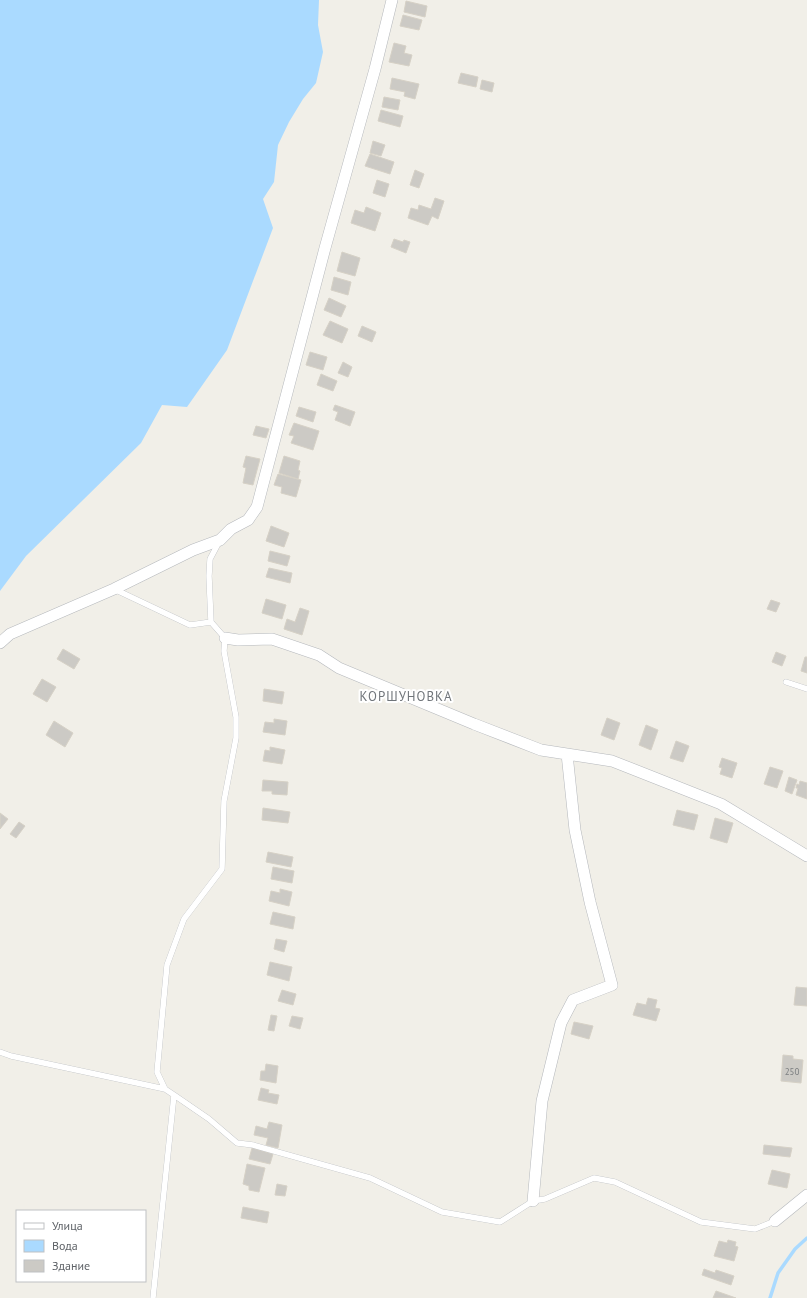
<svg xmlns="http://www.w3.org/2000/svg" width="807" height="1298" font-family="'PT Sans',sans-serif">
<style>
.water{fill:#aadaff}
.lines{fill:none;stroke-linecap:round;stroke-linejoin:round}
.stream{stroke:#aadaff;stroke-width:3.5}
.building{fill:#cccac5;stroke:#d6d1c6}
.lane-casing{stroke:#b5b8bc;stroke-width:6}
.street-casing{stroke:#b5b8bc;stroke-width:12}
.lane{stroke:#fff;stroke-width:5.5}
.street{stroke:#fff;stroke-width:11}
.labels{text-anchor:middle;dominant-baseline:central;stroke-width:4;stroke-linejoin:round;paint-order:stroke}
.number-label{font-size:9px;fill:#7a7d7f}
.quarter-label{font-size:13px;letter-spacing:1px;fill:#70757a;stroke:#fff}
</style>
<rect width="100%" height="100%" fill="#f1efe8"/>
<path class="water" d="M 0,0 L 319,0 L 318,25 L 323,52 L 316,83 L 303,99 L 289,122 L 278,145 L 274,182 L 263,199 L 273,228 L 227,350 L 187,407 L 162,405 L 141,443 L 26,556 L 0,591 Z"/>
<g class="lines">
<path class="stream" d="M 770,1298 L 778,1273 L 795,1249 L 807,1238"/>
</g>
<path class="building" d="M 406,1 L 427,6 L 425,17 L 404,12 Z
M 403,15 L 422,20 L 419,30 L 400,26 Z
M 394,43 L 406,46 L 404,53 L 412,55 L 409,66 L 389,62 Z
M 461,73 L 478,77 L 476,87 L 458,83 Z
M 392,78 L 419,84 L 415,99 L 404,96 L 405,92 L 390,89 Z
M 482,80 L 494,83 L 492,92 L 480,89 Z
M 384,97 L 400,100 L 398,110 L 382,107 Z
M 381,110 L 403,116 L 400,127 L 378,121 Z
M 373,141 L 385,145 L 381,156 L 370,153 Z
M 370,154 L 394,162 L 390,174 L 365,166 Z
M 415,170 L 424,174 L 419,188 L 410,185 Z
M 377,180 L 389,184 L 385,197 L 373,193 Z
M 435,198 L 444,201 L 438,219 L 432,216 L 428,225 L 408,218 L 411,208 L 418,210 L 419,205 L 431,209 Z
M 366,207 L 381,213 L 375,231 L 351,223 L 355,210 L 364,213 Z
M 394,239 L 403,242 L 404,240 L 410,242 L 406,253 L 391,247 Z
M 342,252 L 360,258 L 355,276 L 337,271 Z
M 334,277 L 351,282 L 348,295 L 331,290 Z
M 329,298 L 346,306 L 341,317 L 324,310 Z
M 330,321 L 348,329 L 342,343 L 323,335 Z
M 362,326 L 376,332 L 372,342 L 358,336 Z
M 310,352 L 327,357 L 323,370 L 306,365 Z
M 343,362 L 352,367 L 348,377 L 338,373 Z
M 321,374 L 337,381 L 333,391 L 317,385 Z
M 335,405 L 355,412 L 350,426 L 335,420 L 338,412 L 333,410 Z
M 299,407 L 316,412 L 313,422 L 296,416 Z
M 294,423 L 319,431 L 313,450 L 291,443 L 294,436 L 289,435 Z
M 256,426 L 269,429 L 266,438 L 253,435 Z
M 246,456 L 260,459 L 253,485 L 243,483 L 246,468 L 243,467 Z
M 284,456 L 300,461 L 298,470 L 300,471 L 298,479 L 279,473 Z
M 278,474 L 301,480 L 296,497 L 281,493 L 282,487 L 274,485 Z
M 271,526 L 289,533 L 284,547 L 266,541 Z
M 270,551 L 290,556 L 287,566 L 268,561 Z
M 269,568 L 292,573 L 290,583 L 266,577 Z
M 266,599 L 286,605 L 282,619 L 262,613 Z
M 771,600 L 780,603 L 776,612 L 767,609 Z
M 300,608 L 309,611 L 302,635 L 284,629 L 287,619 L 295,622 Z
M 63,649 L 80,659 L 74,669 L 57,659 Z
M 776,652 L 786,656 L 782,666 L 772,662 Z
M 805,657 L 807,657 L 807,673 L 801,671 Z
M 42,679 L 56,687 L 47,702 L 33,694 Z
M 264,689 L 284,692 L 282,704 L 263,701 Z
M 607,718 L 620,723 L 614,740 L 601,735 Z
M 274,719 L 287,721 L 285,735 L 263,732 L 265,722 L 274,723 Z
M 54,721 L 73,733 L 65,747 L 46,735 Z
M 646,725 L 658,730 L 651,750 L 639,745 Z
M 676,741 L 689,746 L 683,762 L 670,758 Z
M 270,747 L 285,750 L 282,764 L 263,761 L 265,750 L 270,751 Z
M 722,758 L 737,763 L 732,778 L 720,774 L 722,768 L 719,767 Z
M 770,767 L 783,771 L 777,788 L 764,784 Z
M 789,777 L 797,780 L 792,794 L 785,791 Z
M 263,780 L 288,782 L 287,795 L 272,794 L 272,791 L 262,791 Z
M 800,781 L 807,783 L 807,799 L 796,795 L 798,788 L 796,788 L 797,784 L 799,785 Z
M 263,808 L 290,812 L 288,823 L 262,820 Z
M 677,810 L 698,815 L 694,830 L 673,825 Z
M 0,813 L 8,819 L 0,829 Z
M 715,818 L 733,823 L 727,843 L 710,838 Z
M 19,822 L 25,826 L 16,838 L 10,834 Z
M 268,852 L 293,857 L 291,867 L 266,862 Z
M 273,867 L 294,871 L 292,883 L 271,879 Z
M 280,889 L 292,892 L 289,906 L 269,901 L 271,891 L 280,893 Z
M 273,912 L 295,917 L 293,929 L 270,924 Z
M 276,939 L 287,941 L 284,952 L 274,949 Z
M 270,962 L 292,967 L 289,981 L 267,975 Z
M 796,987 L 807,988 L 807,1006 L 794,1005 Z
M 282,990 L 296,994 L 293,1005 L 278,1001 Z
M 648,998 L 657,1000 L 655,1008 L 660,1009 L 656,1021 L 633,1015 L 637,1003 L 646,1005 Z
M 271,1015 L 277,1016 L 274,1031 L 268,1030 Z
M 292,1016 L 303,1018 L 300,1029 L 289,1026 Z
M 574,1022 L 593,1026 L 589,1039 L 571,1034 Z
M 783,1055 L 793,1056 L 793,1059 L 803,1060 L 801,1083 L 781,1081 Z
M 266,1064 L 278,1066 L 276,1083 L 260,1080 L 261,1071 L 265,1071 Z
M 261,1088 L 269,1090 L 268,1093 L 279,1095 L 277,1104 L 258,1100 Z
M 269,1122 L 282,1125 L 278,1148 L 266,1145 L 268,1138 L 254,1135 L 256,1126 L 267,1129 Z
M 764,1145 L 792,1148 L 790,1157 L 763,1154 Z
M 252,1148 L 273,1154 L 270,1164 L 249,1159 Z
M 247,1164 L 265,1168 L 259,1192 L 249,1190 L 249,1186 L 243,1184 Z
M 772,1170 L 790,1174 L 787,1188 L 768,1184 Z
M 277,1184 L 287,1186 L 285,1196 L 275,1195 Z
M 243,1207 L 269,1212 L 267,1223 L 241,1218 Z
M 728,1240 L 736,1242 L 735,1246 L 738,1247 L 734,1261 L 714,1256 L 719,1241 L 727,1243 Z
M 704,1269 L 715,1273 L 716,1270 L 734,1276 L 731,1285 L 702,1275 Z
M 716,1291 L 736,1298 L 713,1298 Z"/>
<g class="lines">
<defs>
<path id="lane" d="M 114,589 L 190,625 L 211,622
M 786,682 L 807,689
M 0,1052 L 11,1056 L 165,1089
M 174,1095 L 209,1119 L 237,1143 L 253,1145 L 370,1178 L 442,1212 L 500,1222 L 533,1201 L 545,1199 L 594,1178 L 615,1182 L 701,1222 L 755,1229 L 775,1221
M 153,1298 L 174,1095 L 165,1089 L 157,1072 L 167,965 L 184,919 L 222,869 L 224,801 L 236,738 L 236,717 L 224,651 L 225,638 L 211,622 L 209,576 L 210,559 L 219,542"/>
<path id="street" d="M 225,638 L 238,640 L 272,639 L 319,655 L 339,668 L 474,724 L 541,750 L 612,761 L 721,804 L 807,856
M 0,643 L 10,634 L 114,589 L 193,550 L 220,540 L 231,529 L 248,520 L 257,507 L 325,248 L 375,69 L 392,0
M 533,1201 L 542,1101 L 561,1023 L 573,1000 L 612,985 L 590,902 L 575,830 L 567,754
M 775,1221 L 807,1195"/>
</defs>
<use href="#lane" class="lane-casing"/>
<use href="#street" class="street-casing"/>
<use href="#lane" class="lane"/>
<use href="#street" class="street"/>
</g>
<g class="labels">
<g class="number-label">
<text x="792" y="1071">250</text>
</g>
<g class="quarter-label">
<text x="406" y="696">КОРШУНОВКА</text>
</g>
</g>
<rect x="16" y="1210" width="130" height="72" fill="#ffffff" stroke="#bfc1c3"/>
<rect x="24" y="1223" width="20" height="6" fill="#ffffff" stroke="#bfc1c3"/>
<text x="52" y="1230" font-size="12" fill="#5f6368">Улица</text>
<rect x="24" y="1240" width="20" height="12" fill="#aadaff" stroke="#bfc1c3"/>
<text x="52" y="1250" font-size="12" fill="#5f6368">Вода</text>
<rect x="24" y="1260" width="20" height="12" fill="#cccac5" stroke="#bfc1c3"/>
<text x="52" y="1270" font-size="12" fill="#5f6368">Здание</text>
</svg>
